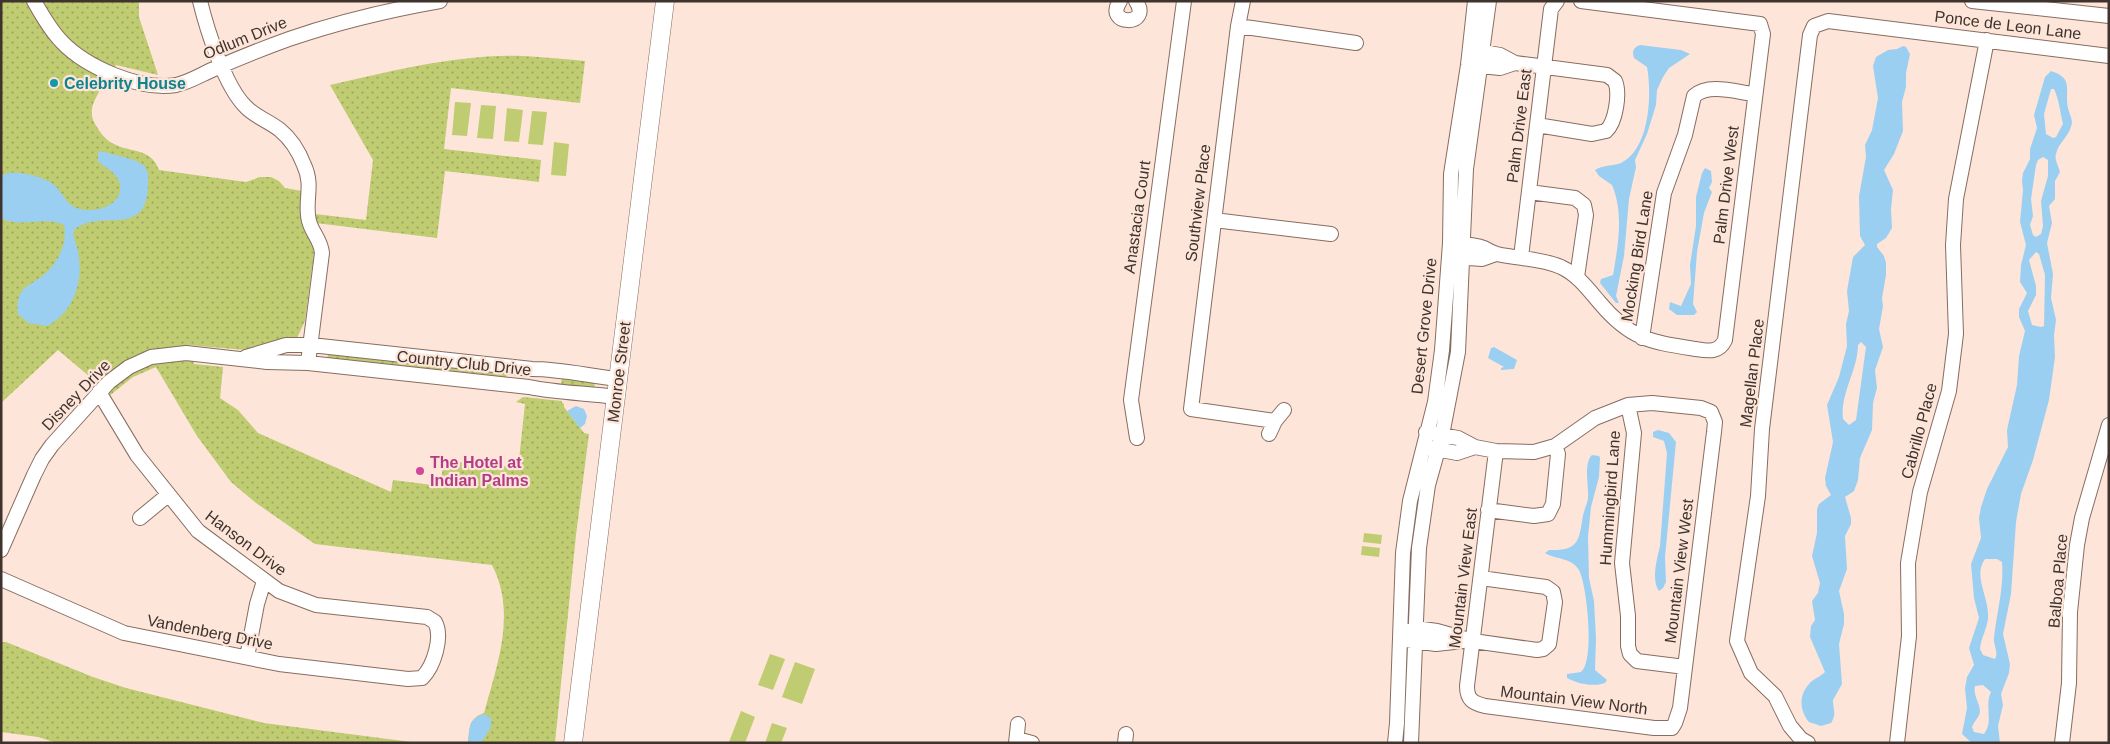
<svg xmlns="http://www.w3.org/2000/svg" width="2110" height="744" font-family="Arial,sans-serif">
<style>
.green{fill:url(#green-dots)}
.pitch{fill:#c0cc71}
.water{fill:#9acff2;fill-rule:evenodd}
.lines{fill:none;stroke-linecap:round;stroke-linejoin:round}
.minor-casing{stroke:#876d60;stroke-width:16}
.major-casing{stroke:#876d60;stroke-width:19}
.minor{stroke:#fff;stroke-width:14}
.major{stroke:#fff;stroke-width:18}
.culture-dot{fill:#0f9aa8;stroke:#fee5d9;stroke-width:2}
.hotel-dot{fill:#d1479c;stroke:#fee5d9;stroke-width:2}
.labels{text-anchor:middle;dominant-baseline:central;stroke-width:4.5;stroke-linejoin:round;paint-order:stroke}
.street-label{font-size:16px;fill:#3e332d;stroke:#fee5d9}
.culture-label{font-size:16px;font-weight:bold;fill:#0d838f;stroke:#fee5d9;text-anchor:start}
.hotel-label{font-size:16px;font-weight:bold;fill:#b23c85;stroke:#fee5d9;text-anchor:start}
</style>
<defs>
<pattern id="green-dots" width="8" height="8" patternUnits="userSpaceOnUse" patternTransform="scale(1.25)"><rect width="8" height="8" fill="#c0cc71"/><path d="M2 2h.1M6 6h.1" fill="none" stroke="#9da65d" stroke-width="1.8" stroke-linecap="round"/></pattern>
</defs>
<rect width="100%" height="100%" fill="#fee5d9"/>
<path class="green" d="M 1,1 L 45,1 L 46,4 L 47,1 L 139,1 L 139,17 L 158,75 L 116,65 C 110,76 94,96 92,109 C 91,116 93,121 97,127 C 115,160 149,140 159,170 L 246,182 L 260,177 L 271,177 L 279,181 L 285,188 L 302,191 L 302,206 L 315,214 L 366,220 L 373,160 L 330,85 C 392,71 459,54 523,56 C 544,57 564,59 585,61 L 580,103 L 451,88 L 444,149 L 541,160 L 539,182 L 445,171 L 437,238 L 316,223 L 314,253 L 305,321 L 297,338 L 287,338 L 245,350 L 188,345 L 194,364 L 223,367 L 220,398 L 238,410 L 258,433 L 391,492 L 393,480 L 440,486 L 444,461 L 514,467 L 519,460 L 525,404 L 516,402 L 523,397 L 562,401 L 562,403 L 564,404 L 564,407 L 584,433 L 589,434 L 576,535 L 555,743 L 468,743 C 470,727 468,719 484,713 C 497,665 517,613 492,565 L 315,544 L 256,503 L 231,482 L 197,436 L 156,367 L 133,377 L 109,396 L 96,382 L 58,350 L 1,403 Z
M 328,354 L 507,372 L 506,379 L 327,360 Z
M 562,377 L 594,382 L 595,386 L 593,388 L 561,385 Z
M 1,642 L 6,642 L 93,677 L 126,688 L 264,723 L 419,743 L 57,743 L 38,737 L 1,732 Z"/>
<path class="pitch" d="M 455,102 L 471,103 L 467,136 L 452,135 Z
M 481,105 L 496,106 L 493,139 L 477,138 Z
M 507,108 L 523,110 L 519,142 L 504,141 Z
M 532,111 L 547,112 L 543,145 L 528,144 Z
M 554,142 L 569,144 L 566,176 L 551,175 Z
M 1364,533 L 1382,535 L 1381,544 L 1363,542 Z
M 1362,546 L 1380,548 L 1379,557 L 1361,555 Z
M 770,654 L 785,659 L 773,690 L 758,685 Z
M 795,662 L 815,669 L 802,704 L 782,697 Z
M 741,711 L 755,717 L 745,743 L 730,743 L 729,742 Z
M 772,723 L 787,728 L 781,743 L 765,743 Z"/>
<path class="water" d="M 1640,45 L 1681,50 L 1690,54 L 1669,68 L 1663,77 L 1657,90 L 1656,105 L 1647,134 L 1635,160 L 1636,167 L 1629,199 L 1624,256 L 1616,296 L 1619,303 L 1616,303 L 1600,283 L 1601,279 L 1613,275 C 1618,246 1624,213 1612,185 L 1599,176 L 1595,170 C 1602,165 1613,166 1621,163 C 1650,149 1652,94 1647,67 L 1634,58 C 1632,51 1633,48 1640,45 Z
M 1903,46 L 1906,47 L 1910,54 L 1906,73 L 1906,87 L 1902,102 L 1903,131 L 1894,154 L 1884,170 L 1893,190 L 1891,209 L 1892,228 L 1886,238 L 1877,244 L 1877,247 L 1884,256 L 1886,263 L 1886,275 L 1882,298 L 1883,306 L 1879,329 L 1883,347 L 1875,370 L 1877,388 L 1873,403 L 1872,430 L 1860,458 L 1858,480 L 1854,491 L 1845,497 L 1851,518 L 1851,524 L 1845,536 L 1847,569 L 1839,591 L 1844,614 L 1844,624 L 1839,644 L 1842,684 L 1833,700 C 1833,710 1837,714 1831,723 L 1821,726 L 1809,722 C 1800,711 1798,696 1809,684 C 1813,679 1820,677 1825,672 L 1810,637 L 1811,626 L 1815,620 L 1812,601 L 1818,593 L 1820,583 L 1812,556 L 1817,533 L 1817,509 L 1819,504 L 1831,495 L 1826,486 L 1825,478 L 1833,442 L 1827,405 L 1839,377 L 1847,346 L 1846,324 L 1849,311 L 1847,291 L 1853,257 L 1865,245 L 1860,236 L 1859,196 L 1866,157 L 1865,145 L 1872,130 L 1878,98 L 1873,66 L 1876,57 L 1888,50 L 1897,49 ZM 1861,342 L 1866,347 L 1856,420 L 1849,425 L 1843,419 C 1840,393 1858,370 1858,345 Z
M 2051,71 C 2075,79 2064,90 2068,108 C 2069,113 2072,118 2072,123 C 2070,136 2058,143 2056,154 C 2054,159 2059,167 2060,172 L 2055,181 L 2055,199 L 2049,206 L 2052,223 L 2047,243 L 2053,274 L 2051,298 L 2056,320 L 2054,335 L 2055,357 L 2049,400 L 2033,460 L 2021,494 L 2016,522 L 2011,594 L 2003,634 L 2010,664 L 2009,673 L 2001,694 L 2003,705 L 1998,726 L 2000,743 L 1972,743 L 1962,734 L 1967,708 L 1965,688 L 1967,677 L 1974,665 L 1969,648 L 1979,618 L 1974,598 L 1971,564 L 1981,538 L 1979,518 L 1981,507 L 1987,489 L 2008,447 L 2007,430 L 2017,385 L 2019,356 L 2025,331 L 2019,317 L 2019,309 L 2027,293 L 2020,282 L 2021,265 L 2026,245 L 2020,222 L 2023,190 L 2022,181 L 2023,173 L 2030,159 L 2030,149 L 2037,128 L 2034,115 L 2045,77 ZM 2051,89 L 2054,89 C 2059,99 2060,112 2063,124 L 2056,137 L 2053,138 L 2046,134 L 2044,114 ZM 2043,157 L 2048,160 L 2048,176 L 2041,201 L 2043,226 L 2041,234 L 2036,237 L 2033,235 L 2030,225 L 2033,216 L 2031,199 L 2036,165 L 2038,160 ZM 2036,252 L 2039,254 L 2045,275 L 2044,326 L 2041,327 L 2032,325 L 2028,311 L 2036,295 L 2036,286 L 2029,260 ZM 1985,559 L 1997,559 L 2002,562 C 2004,588 1997,611 1994,637 C 1993,645 1999,652 1995,659 L 1983,655 L 1980,649 C 1981,637 1989,626 1988,614 C 1988,596 1973,575 1985,559 ZM 1983,685 L 1991,692 C 1984,706 1994,721 1984,734 L 1974,732 L 1972,727 C 1974,721 1979,718 1980,712 C 1980,702 1973,697 1975,686 Z
M 101,151 C 112,155 136,158 144,166 C 149,170 148,178 148,184 C 147,241 101,207 74,230 C 72,239 77,243 78,252 C 84,281 74,312 47,326 L 28,323 L 18,314 C 17,307 17,298 22,291 C 27,285 35,282 41,277 C 57,265 68,245 64,225 C 45,215 19,229 1,218 L 2,177 L 4,174 C 17,170 42,176 53,184 C 61,190 65,202 74,207 C 92,216 130,205 118,179 C 114,171 104,167 98,161 L 98,153 Z
M 1705,168 L 1711,171 L 1712,182 L 1709,188 L 1712,192 L 1704,213 L 1697,252 L 1693,304 L 1697,312 L 1694,315 L 1677,315 L 1669,309 L 1670,302 L 1681,306 L 1691,284 L 1690,265 L 1696,226 L 1696,197 L 1702,173 Z
M 1494,347 L 1517,360 L 1514,369 L 1501,370 L 1501,368 L 1504,367 L 1488,358 L 1491,348 Z
M 576,406 L 584,409 L 587,416 L 585,424 L 580,428 L 567,411 Z
M 1658,430 L 1669,433 L 1676,442 L 1665,557 L 1666,582 L 1663,588 L 1659,591 C 1651,580 1657,559 1660,546 L 1667,453 L 1664,441 L 1653,437 L 1653,432 Z
M 1592,455 L 1599,456 L 1600,458 L 1599,477 L 1591,507 L 1588,537 L 1589,578 L 1594,601 L 1596,638 L 1595,670 L 1607,680 L 1605,683 C 1593,687 1578,684 1567,678 L 1567,674 L 1581,672 C 1595,661 1587,585 1579,570 C 1571,557 1556,560 1545,553 L 1549,550 C 1578,551 1579,542 1583,515 C 1585,507 1589,501 1588,493 C 1588,482 1584,463 1592,455 Z
M 484,714 L 491,718 L 491,727 L 481,743 L 468,743 C 470,727 468,719 484,714 Z"/>
<g class="lines">
<defs>
<path id="minor" d="M 34,1 C 42,15 50,30 62,42 C 86,67 140,91 176,85 C 190,82 202,74 214,69 C 239,58 264,48 289,39 C 338,22 389,10 440,1
M 200,1 C 207,30 225,86 245,106 C 255,117 269,121 280,130 C 291,139 299,152 304,165 C 314,186 304,202 309,221 C 312,233 321,240 322,253 L 308,363
M 1120,1 C 1103,26 1153,27 1136,1
M 1243,1 L 1238,26 L 1191,409 L 1275,421
M 1972,1 L 2109,16
M 1238,26 L 1356,43
M 1473,50 L 1500,55 L 1515,63 L 1607,75 L 1615,81 C 1620,93 1616,122 1606,131 L 1592,134 L 1537,125
M 1472,65 L 1500,68 L 1515,63
M 1529,192 L 1575,198 L 1584,205 L 1586,215 L 1577,277
M 1214,220 L 1331,234
M 1450,243 C 1460,244 1473,244 1484,248 C 1488,250 1493,253 1497,254 C 1519,259 1540,258 1561,267 C 1578,275 1588,289 1600,303 C 1631,340 1651,342 1696,349 C 1708,351 1719,353 1725,340 L 1763,34 L 1760,24 L 1581,1
M 1456,257 L 1482,259 L 1496,254
M 1521,257 L 1551,9 L 1557,1
M 1642,338 L 1664,193 L 1685,135 L 1694,96 C 1709,83 1736,92 1754,94
M 246,357 L 286,345 L 311,345 L 532,369 C 561,369 589,376 618,379
M 1628,405 L 1634,433 L 1622,563 L 1628,616 L 1628,646 L 1630,654 L 1637,661 L 1685,667
M 1426,432 L 1458,438 L 1475,447 L 1496,451 L 1534,452 L 1555,446 L 1595,418 L 1628,405 L 1652,403 L 1701,408 L 1711,412 L 1715,422 L 1714,432 L 1680,708 L 1675,723 L 1672,728 L 1654,728 L 1485,706 C 1473,703 1467,700 1467,686 L 1496,451
M 1269,434 L 1275,421 L 1284,410
M 1137,438 L 1131,400 L 1184,1
M 1430,448 L 1457,453 L 1475,447
M 1488,510 L 1534,516 L 1548,514 L 1553,504 L 1558,454 L 1555,446
M 140,518 L 168,495
M 1,550 L 34,475 L 42,459 L 52,445 L 109,382 L 129,367 L 151,357 L 186,353 L 267,362 L 308,363 L 529,387 C 558,393 587,393 616,397
M 1,579 L 124,633 L 279,664 L 408,679 L 422,678 C 434,666 443,637 435,622 L 427,617 L 316,605 L 279,591 L 198,531 L 137,455 L 99,392
M 1408,632 L 1415,628 L 1437,631 L 1473,641 L 1537,650 L 1543,649 L 1549,644 L 1555,602 L 1553,592 L 1546,587 L 1481,578
M 1407,640 L 1436,644 L 1463,641
M 247,657 L 257,604 L 264,581
M 1017,739 L 1032,743
M 1016,743 L 1018,724
M 1125,743 L 1126,734
M 1395,743 L 1397,723 L 1403,553 L 1410,501 L 1435,402 L 1442,350 L 1450,243 L 1451,174 L 1468,65 L 1475,1
M 1411,743 L 1419,548 L 1428,485 L 1442,435 L 1458,352 L 1466,169 L 1489,1
M 1808,743 L 1801,739 L 1790,726 L 1775,696 L 1751,673 L 1737,641 L 1758,496 L 1762,429 L 1810,35 L 1814,26 L 1828,21 L 2109,56
M 1897,743 L 1909,636 L 1908,563 L 1920,492 L 1949,391 L 1956,334 L 1953,245 L 1956,199 L 1987,40
M 2062,743 L 2069,683 L 2070,612 L 2077,545 L 2082,518 L 2109,425"/>
<path id="major" d="M 573,743 L 665,1"/>
</defs>
<use href="#minor" class="minor-casing"/>
<use href="#major" class="major-casing"/>
<use href="#minor" class="minor"/>
<use href="#major" class="major"/>
</g>
<circle class="culture-dot" cx="54" cy="83" r="5"/>
<circle class="hotel-dot" cx="420" cy="471" r="5"/>
<g class="labels">
<g class="street-label">
<text transform="translate(2008 25) rotate(7)">Ponce de Leon Lane</text>
<text transform="translate(245 38) rotate(-22)">Odlum Drive</text>
<text transform="translate(1519 126) rotate(-83)">Palm Drive East</text>
<text transform="translate(1726 185) rotate(-83)">Palm Drive West</text>
<text transform="translate(1198 203) rotate(-83)">Southview Place</text>
<text transform="translate(1137 217) rotate(-82)">Anastacia Court</text>
<text transform="translate(1637 256) rotate(-81)">Mocking Bird Lane</text>
<text transform="translate(1424 326) rotate(-84)">Desert Grove Drive</text>
<text transform="translate(464 363) rotate(6)">Country Club Drive</text>
<text transform="translate(619 372) rotate(-83)">Monroe Street</text>
<text transform="translate(1752 373) rotate(-83)">Magellan Place</text>
<text transform="translate(76 395) rotate(-46)">Disney Drive</text>
<text transform="translate(1919 431) rotate(-75)">Cabrillo Place</text>
<text transform="translate(1610 498) rotate(-86)">Hummingbird Lane</text>
<text transform="translate(246 543) rotate(37)">Hanson Drive</text>
<text transform="translate(1679 571) rotate(-83)">Mountain View West</text>
<text transform="translate(1463 578) rotate(-83)">Mountain View East</text>
<text transform="translate(2058 581) rotate(-85)">Balboa Place</text>
<text transform="translate(210 632) rotate(11)">Vandenberg Drive</text>
<text transform="translate(1574 700) rotate(7)">Mountain View North</text>
</g>
<g class="culture-label">
<text x="64" y="83">Celebrity House</text>
</g>
<g class="hotel-label">
<text x="430" y="462">The Hotel at<tspan x="430" dy="18">Indian Palms</tspan></text>
</g>
</g>
<rect width="2110" height="744" fill="none" stroke="#3e332d" stroke-width="5"/>
</svg>
